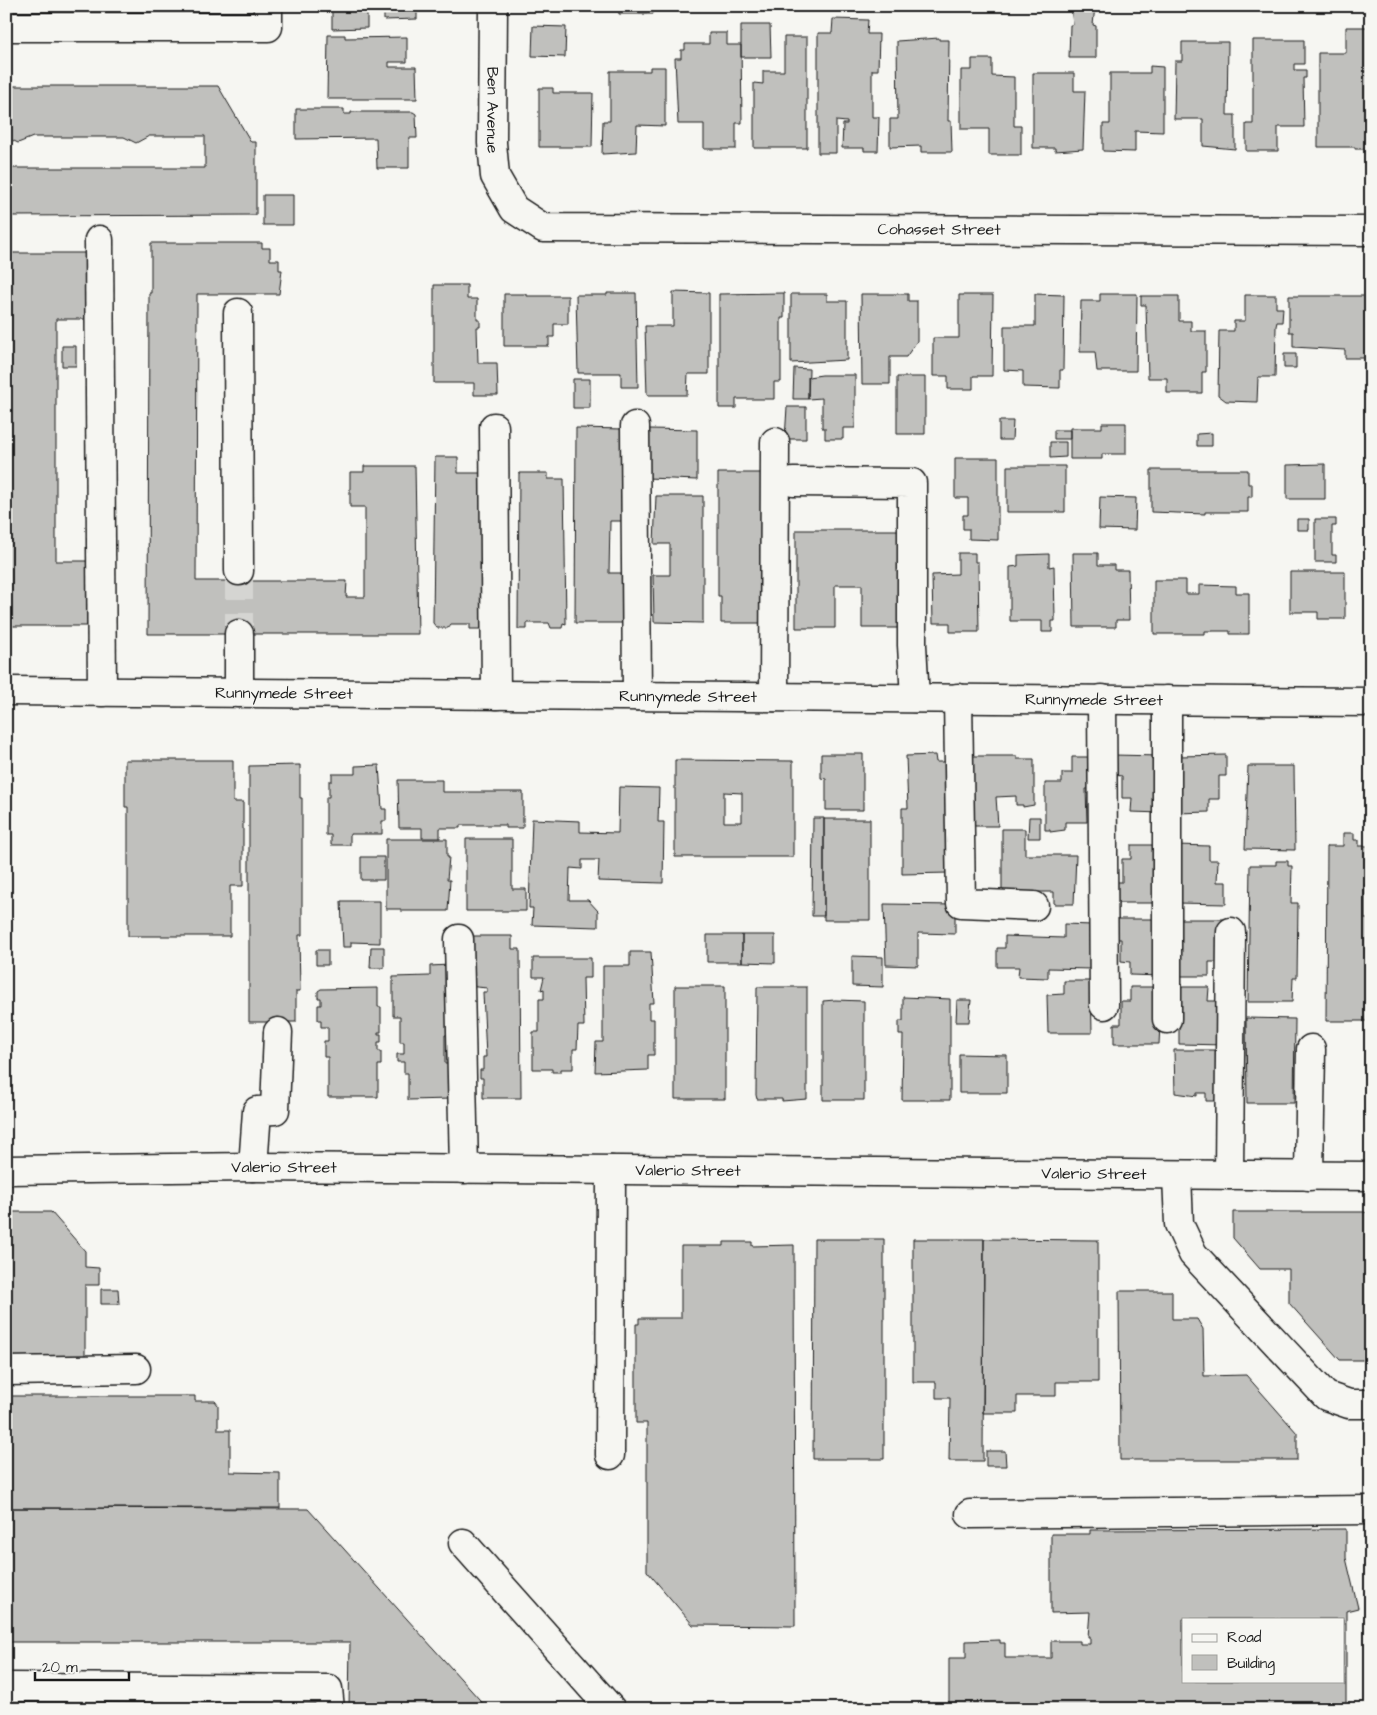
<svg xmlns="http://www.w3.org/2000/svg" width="1377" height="1715" font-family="'Architects Daughter',sans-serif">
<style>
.building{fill:#c0c0bd;stroke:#1c1c1c;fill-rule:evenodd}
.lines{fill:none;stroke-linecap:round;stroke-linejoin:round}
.minor-tunnel{stroke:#d5d5d2;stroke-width:28;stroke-dasharray:28 14;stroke-linecap:butt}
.minor-casing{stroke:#1c1c1c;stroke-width:31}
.minor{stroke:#f6f6f2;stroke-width:28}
.labels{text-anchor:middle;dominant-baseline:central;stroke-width:4;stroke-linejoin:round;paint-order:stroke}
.street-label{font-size:16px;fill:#1c1c1c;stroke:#f6f6f2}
</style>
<rect width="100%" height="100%" fill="#f6f6f2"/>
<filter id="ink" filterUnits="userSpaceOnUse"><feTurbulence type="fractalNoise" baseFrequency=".02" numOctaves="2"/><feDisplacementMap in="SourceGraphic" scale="10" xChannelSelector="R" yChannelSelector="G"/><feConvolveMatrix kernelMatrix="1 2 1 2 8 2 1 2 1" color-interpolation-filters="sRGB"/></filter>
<g filter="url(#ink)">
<path class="building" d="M 326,6 L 417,6 L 417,19 L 384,20 L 384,9 L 367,9 L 367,28 L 332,29 L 332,9 L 326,9 Z
M 618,6 L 653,6 L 653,14 L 619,14 Z
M 671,6 L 680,6 L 680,10 L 671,9 Z
M 1071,6 L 1095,6 L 1093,25 L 1096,26 L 1096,58 L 1069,58 L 1070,25 L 1073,25 Z
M 833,19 L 868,20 L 867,34 L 879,34 L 878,70 L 872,70 L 872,117 L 879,117 L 878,151 L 864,151 L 864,148 L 842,148 L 843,124 L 847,124 L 847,122 L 836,121 L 836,153 L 818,153 L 818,33 L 832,33 Z
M 741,25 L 770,25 L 771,57 L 741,57 Z
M 533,26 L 566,27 L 565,57 L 532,56 Z
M 1346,27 L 1371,27 L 1371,149 L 1355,149 L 1355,147 L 1318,147 L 1318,53 L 1346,53 Z
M 709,33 L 727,33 L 727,45 L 741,45 L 742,123 L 736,123 L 736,149 L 704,149 L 704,124 L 678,124 L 675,58 L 681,58 L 681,50 L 685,50 L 685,44 L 709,44 Z
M 328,35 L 345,35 L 345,38 L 407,37 L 407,62 L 389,62 L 389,67 L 416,67 L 417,99 L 327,99 Z
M 784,37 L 807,37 L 807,148 L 754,148 L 754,83 L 763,84 L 763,71 L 784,71 Z
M 939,38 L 939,40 L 949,40 L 948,121 L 951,121 L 952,152 L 921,152 L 921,146 L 890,147 L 890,119 L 898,119 L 897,41 Z
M 1253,40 L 1304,40 L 1304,64 L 1294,64 L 1294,70 L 1306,70 L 1306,78 L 1303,78 L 1304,127 L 1278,127 L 1278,151 L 1246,151 L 1246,124 L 1253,124 Z
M 1182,42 L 1228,42 L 1227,115 L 1235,115 L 1235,149 L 1203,146 L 1203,119 L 1174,119 L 1175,61 L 1182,61 Z
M 972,59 L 992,59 L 992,76 L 1014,77 L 1014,126 L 1021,126 L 1021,155 L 989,155 L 989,129 L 961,129 L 961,70 L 972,70 Z
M 1150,66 L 1163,67 L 1163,132 L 1135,131 L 1135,152 L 1103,151 L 1103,124 L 1110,124 L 1110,73 L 1150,73 Z
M 650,67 L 665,67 L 665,126 L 637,125 L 636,152 L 602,154 L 603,121 L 610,121 L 610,71 L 650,71 Z
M 1033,73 L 1074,73 L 1074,91 L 1085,91 L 1083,149 L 1055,151 L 1055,148 L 1033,148 Z
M 6,86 L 218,86 L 251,142 L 256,142 L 256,215 L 6,216 L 6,168 L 205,168 L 205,136 L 149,136 L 136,143 L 124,137 L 33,137 L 18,143 L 6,137 Z
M 539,88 L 553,88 L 553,93 L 593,93 L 592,147 L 539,147 Z
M 296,109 L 344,109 L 344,114 L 351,114 L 351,112 L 413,112 L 416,114 L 417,138 L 409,138 L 409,168 L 377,168 L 376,138 L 296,139 Z
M 263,195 L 293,195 L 293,225 L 263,225 Z
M 151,243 L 262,243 L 262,248 L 270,248 L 270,260 L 279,260 L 279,270 L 282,270 L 279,294 L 197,294 L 196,581 L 347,581 L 346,597 L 365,597 L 365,507 L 350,507 L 350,472 L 364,472 L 364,466 L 415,466 L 418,634 L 148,634 L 149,293 L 151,293 Z
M 6,253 L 89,253 L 89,319 L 56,319 L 56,561 L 89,561 L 89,626 L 7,626 Z
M 434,285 L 467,285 L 467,299 L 477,299 L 477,320 L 480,320 L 480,327 L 477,327 L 478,363 L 497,363 L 498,395 L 474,395 L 474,383 L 434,383 Z
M 673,292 L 709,293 L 709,374 L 688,374 L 687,395 L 647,395 L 645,326 L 673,326 Z
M 607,293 L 636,293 L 638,387 L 621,387 L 621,373 L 578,373 L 576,295 L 607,295 Z
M 784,293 L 784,318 L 781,318 L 781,382 L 774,382 L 774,399 L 736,399 L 736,408 L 719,408 L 719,294 Z
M 504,294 L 526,294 L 526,296 L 568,296 L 568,324 L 554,324 L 554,337 L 549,337 L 549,346 L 504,346 Z
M 791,294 L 827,294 L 827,301 L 847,301 L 847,360 L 791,363 Z
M 861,294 L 908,294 L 908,301 L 917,301 L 917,341 L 906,357 L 890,357 L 890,384 L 862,384 Z
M 1035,294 L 1064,295 L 1063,370 L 1060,370 L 1060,388 L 1023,387 L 1023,371 L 1004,370 L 1004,326 L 1035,326 Z
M 1100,294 L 1137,294 L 1136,371 L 1097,371 L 1095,352 L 1080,352 L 1081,301 L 1100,301 Z
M 959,295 L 993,295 L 992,376 L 973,376 L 973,389 L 948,389 L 948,376 L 933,376 L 933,338 L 959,338 Z
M 1245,295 L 1276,295 L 1276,308 L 1283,308 L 1282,322 L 1277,322 L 1276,326 L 1275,377 L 1258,377 L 1257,402 L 1226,401 L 1218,395 L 1219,331 L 1234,331 L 1234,321 L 1245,321 Z
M 1141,296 L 1179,296 L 1179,321 L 1191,321 L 1191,331 L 1206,331 L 1206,372 L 1202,372 L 1202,393 L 1167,393 L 1167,378 L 1148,378 L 1146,305 L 1141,305 Z
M 1289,296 L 1366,296 L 1366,330 L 1371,330 L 1371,358 L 1345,358 L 1345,350 L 1293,347 L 1293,332 L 1289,332 Z
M 62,346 L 76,346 L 76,366 L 62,366 Z
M 1284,354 L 1296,354 L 1296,368 L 1284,368 Z
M 794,368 L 809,369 L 808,399 L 793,399 Z
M 822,375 L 855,375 L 855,428 L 843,428 L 843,439 L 825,439 L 825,428 L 822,428 L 822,398 L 808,399 L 808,377 Z
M 897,377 L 925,377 L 925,434 L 897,434 Z
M 573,379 L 590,379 L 590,408 L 573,408 Z
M 787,407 L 806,407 L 806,439 L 785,439 Z
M 999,421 L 1013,421 L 1012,440 L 999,440 Z
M 1102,423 L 1126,423 L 1126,454 L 1102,454 L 1102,459 L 1070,459 L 1070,428 L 1102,428 Z
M 576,428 L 624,429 L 626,521 L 610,521 L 609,573 L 626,573 L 623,623 L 575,623 Z
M 649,429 L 697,430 L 697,480 L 647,478 Z
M 1054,430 L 1070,430 L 1070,439 L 1054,439 Z
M 1212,433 L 1212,446 L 1197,446 L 1197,434 Z
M 1050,442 L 1066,442 L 1066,457 L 1050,458 Z
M 435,457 L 458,457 L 458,473 L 481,473 L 481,629 L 470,629 L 470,624 L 451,624 L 448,628 L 437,628 L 433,623 Z
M 955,458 L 998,458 L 998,540 L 969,539 L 969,529 L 963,529 L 963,515 L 968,515 L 968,498 L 955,498 Z
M 1325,464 L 1325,499 L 1287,499 L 1287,465 Z
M 1007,466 L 1065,466 L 1065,512 L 1007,512 Z
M 1151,470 L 1248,470 L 1248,484 L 1252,484 L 1252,497 L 1248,497 L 1248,512 L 1205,512 L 1205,514 L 1151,512 Z
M 519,473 L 548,473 L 548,479 L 564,479 L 566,624 L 563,623 L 562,628 L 551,628 L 549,623 L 527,623 L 527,629 L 518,629 Z
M 718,473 L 768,473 L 768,623 L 721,623 L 721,596 L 718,596 Z
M 656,496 L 703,496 L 703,623 L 654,622 L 653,575 L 670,575 L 670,544 L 654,544 Z
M 1100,497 L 1136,498 L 1135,530 L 1099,529 Z
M 1297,519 L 1309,519 L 1309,530 L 1297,530 Z
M 1315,519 L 1336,519 L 1336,526 L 1332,526 L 1332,555 L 1336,555 L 1336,562 L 1315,562 Z
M 796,530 L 901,530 L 901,628 L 862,628 L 862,585 L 835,585 L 835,628 L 796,628 Z
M 958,553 L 975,553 L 975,562 L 978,562 L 979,632 L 950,632 L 950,623 L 933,623 L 932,575 L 958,574 Z
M 1073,553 L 1098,553 L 1098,565 L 1114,565 L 1114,570 L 1128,570 L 1129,620 L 1116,620 L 1116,627 L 1074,627 Z
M 1049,554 L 1049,567 L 1054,566 L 1055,621 L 1052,621 L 1052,632 L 1042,632 L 1042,621 L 1010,621 L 1010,567 L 1018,566 L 1018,555 Z
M 1290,572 L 1345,572 L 1345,619 L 1318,619 L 1318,612 L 1290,612 Z
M 1154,580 L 1186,580 L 1186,594 L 1199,594 L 1199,585 L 1236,586 L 1236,593 L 1249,593 L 1249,634 L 1230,634 L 1230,631 L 1205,631 L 1205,634 L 1154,634 Z
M 821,754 L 863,754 L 863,810 L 826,810 L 826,779 L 821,778 Z
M 935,755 L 936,762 L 949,762 L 949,873 L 902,874 L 902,808 L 908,808 L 906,756 Z
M 1113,755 L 1160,756 L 1162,813 L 1131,812 L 1132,798 L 1122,798 L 1122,776 L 1113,775 Z
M 1226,755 L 1226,776 L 1219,776 L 1219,799 L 1209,799 L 1209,812 L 1177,813 L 1179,756 Z
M 969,756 L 1017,756 L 1017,759 L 1034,759 L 1034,805 L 1023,807 L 1023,805 L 1016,805 L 1016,796 L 996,797 L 998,826 L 969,826 Z
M 1072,757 L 1090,757 L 1090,789 L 1086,789 L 1087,822 L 1065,822 L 1065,830 L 1050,832 L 1050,830 L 1045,830 L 1045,783 L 1062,783 L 1062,773 L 1072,773 Z
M 125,760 L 233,760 L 233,802 L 243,802 L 243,886 L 230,886 L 230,936 L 128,936 L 128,807 L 125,807 Z
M 675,760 L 793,761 L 793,857 L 675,857 ZM 724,792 L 742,793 L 742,822 L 724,822 Z
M 300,765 L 300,798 L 302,798 L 302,935 L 299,935 L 300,991 L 296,991 L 296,1022 L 249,1022 L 249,766 Z
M 379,765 L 382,809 L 386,809 L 386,821 L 382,821 L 382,834 L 350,834 L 350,845 L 331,845 L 331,835 L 326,835 L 326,797 L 329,797 L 329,781 L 332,781 L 332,774 L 355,774 L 355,766 Z
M 1248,766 L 1294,766 L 1295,850 L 1245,849 Z
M 398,780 L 442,780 L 442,792 L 523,792 L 523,828 L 506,828 L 506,825 L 460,825 L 460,828 L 440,828 L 440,838 L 422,838 L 422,828 L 399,828 Z
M 619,787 L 659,788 L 658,822 L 664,822 L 663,883 L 598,881 L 599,860 L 582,860 L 582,869 L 570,868 L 569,900 L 588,900 L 598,911 L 598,927 L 532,925 L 533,908 L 529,908 L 532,819 L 580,821 L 580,832 L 618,833 Z
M 1029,817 L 1040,817 L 1040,838 L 1028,838 Z
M 813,818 L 824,818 L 824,916 L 812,916 Z
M 824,819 L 870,819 L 870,920 L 824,920 Z
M 1002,829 L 1025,829 L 1025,855 L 1076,855 L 1074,904 L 1054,904 L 1054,892 L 1002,892 Z
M 1343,833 L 1354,833 L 1354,840 L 1359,840 L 1359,846 L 1369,846 L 1369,884 L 1365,884 L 1365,919 L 1369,919 L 1369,946 L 1366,946 L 1369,1021 L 1326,1021 L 1327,846 L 1343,846 Z
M 386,839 L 447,839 L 447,857 L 449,857 L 447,880 L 450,880 L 448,911 L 401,911 L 401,909 L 386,909 Z
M 466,839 L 512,839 L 512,889 L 526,889 L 526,911 L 466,911 Z
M 1131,845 L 1162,845 L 1162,903 L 1113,903 L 1113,882 L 1122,882 L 1122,859 L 1131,859 Z
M 1177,845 L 1209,846 L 1209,860 L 1218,860 L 1217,882 L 1226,882 L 1226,904 L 1177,903 Z
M 361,857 L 384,857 L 384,880 L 361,880 Z
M 1276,861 L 1288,861 L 1288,866 L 1292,866 L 1291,903 L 1298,903 L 1297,978 L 1293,978 L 1292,1002 L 1248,1002 L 1250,865 L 1276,865 Z
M 341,901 L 380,901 L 380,943 L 351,942 L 351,947 L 343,947 Z
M 884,904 L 955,905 L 955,934 L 918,933 L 918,966 L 886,965 Z
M 1113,919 L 1160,919 L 1162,976 L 1130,975 L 1130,962 L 1121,961 L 1121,939 L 1113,939 Z
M 1179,919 L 1226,919 L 1226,939 L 1218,962 L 1209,962 L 1209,976 L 1177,976 Z
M 1064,924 L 1092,925 L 1091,969 L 1048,968 L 1048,978 L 1018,977 L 1019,967 L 997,967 L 997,948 L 1005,948 L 1005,936 L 1064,938 Z
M 707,935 L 742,935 L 742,962 L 707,962 Z
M 742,935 L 775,935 L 775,963 L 742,962 Z
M 470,936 L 512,936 L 512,949 L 520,949 L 521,1098 L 483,1098 L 483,1078 L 480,1078 L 480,1070 L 483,1070 L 483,1057 L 486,1057 L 483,992 L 487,992 L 487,988 L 467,986 Z
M 371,947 L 384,947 L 384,968 L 370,968 Z
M 316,950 L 328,950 L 328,965 L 316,965 Z
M 630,952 L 651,952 L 654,1003 L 649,1003 L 649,1019 L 654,1019 L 654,1055 L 648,1055 L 648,1070 L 595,1072 L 596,1042 L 603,1042 L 603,966 L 630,966 Z
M 852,956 L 883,957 L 883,987 L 852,986 Z
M 533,958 L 591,958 L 591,978 L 583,978 L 584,1026 L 578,1026 L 577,1049 L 573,1049 L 573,1069 L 561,1069 L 561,1072 L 552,1072 L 552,1069 L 533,1069 L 533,1032 L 539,1032 L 539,999 L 544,999 L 544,989 L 541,990 L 544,977 L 533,977 Z
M 450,965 L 448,1035 L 445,1035 L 445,1064 L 451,1064 L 451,1099 L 408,1100 L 408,1073 L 404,1073 L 404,1062 L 397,1062 L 397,1054 L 404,1054 L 404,1042 L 400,1042 L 400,1016 L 393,1016 L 393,977 L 430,976 L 430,966 Z
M 1064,981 L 1091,981 L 1092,1033 L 1048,1033 L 1047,995 L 1064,994 Z
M 675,986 L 725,986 L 725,1099 L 675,1099 Z
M 757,987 L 807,987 L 807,1099 L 782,1101 L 782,1099 L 757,1099 L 756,1095 Z
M 1130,987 L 1162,987 L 1159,1044 L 1114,1044 L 1114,1024 L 1121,1024 L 1121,1001 L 1130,1001 Z
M 1177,987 L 1209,987 L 1208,1001 L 1218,1001 L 1225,1045 L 1179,1044 L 1179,1025 L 1177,1025 Z
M 378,988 L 378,1007 L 381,1007 L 381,1032 L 378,1032 L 378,1034 L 381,1034 L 381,1042 L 378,1042 L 378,1051 L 381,1051 L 381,1065 L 378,1065 L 378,1097 L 328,1097 L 328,1057 L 324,1057 L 324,1041 L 328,1041 L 328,1027 L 321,1027 L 321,1020 L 318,1020 L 318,1005 L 321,1005 L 321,998 L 318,998 L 318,991 L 321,989 Z
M 903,997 L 950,999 L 950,1100 L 902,1100 L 903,1035 L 899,1035 L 899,1021 L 903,1021 Z
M 835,1000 L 864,1001 L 864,1100 L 823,1100 L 823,1001 Z
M 957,1000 L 971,1000 L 969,1022 L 956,1022 Z
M 1246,1018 L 1295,1019 L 1294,1103 L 1247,1103 Z
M 1174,1050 L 1216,1050 L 1216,1059 L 1220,1059 L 1222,1101 L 1206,1101 L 1206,1093 L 1197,1093 L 1197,1096 L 1175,1093 Z
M 959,1054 L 1007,1055 L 1007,1093 L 959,1093 Z
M 6,1212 L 51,1212 L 85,1251 L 85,1267 L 99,1268 L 99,1285 L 85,1285 L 85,1358 L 6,1358 Z
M 1233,1212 L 1364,1212 L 1371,1214 L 1371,1360 L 1340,1360 L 1289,1303 L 1289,1269 L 1260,1269 L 1233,1238 Z
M 814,1239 L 884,1239 L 884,1459 L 813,1459 Z
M 913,1239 L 984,1239 L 983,1461 L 949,1461 L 950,1398 L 936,1398 L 936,1382 L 913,1382 Z
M 984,1239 L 1098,1240 L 1098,1382 L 1056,1382 L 1056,1396 L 1017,1396 L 1017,1413 L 983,1413 Z
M 724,1242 L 752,1242 L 752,1246 L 794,1245 L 795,1626 L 693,1625 L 647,1571 L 647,1423 L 636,1423 L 636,1324 L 639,1324 L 639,1318 L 681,1318 L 681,1246 L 724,1246 Z
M 101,1289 L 118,1289 L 119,1304 L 101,1304 Z
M 1119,1291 L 1172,1291 L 1172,1319 L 1197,1319 L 1203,1329 L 1204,1376 L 1246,1375 L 1297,1433 L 1297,1460 L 1120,1460 Z
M 6,1396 L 195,1396 L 195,1401 L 215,1401 L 218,1405 L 218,1430 L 230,1430 L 230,1472 L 280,1473 L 280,1508 L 6,1508 Z
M 986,1451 L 1005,1451 L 1006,1466 L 986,1466 Z
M 6,1508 L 308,1509 L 488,1709 L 349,1709 L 350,1642 L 6,1642 Z
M 1346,1529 L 1346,1558 L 1358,1608 L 1346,1611 L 1346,1709 L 949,1709 L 949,1658 L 966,1658 L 966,1641 L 1000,1640 L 1000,1643 L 1005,1643 L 1005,1658 L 1051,1658 L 1051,1641 L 1080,1641 L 1080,1644 L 1090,1644 L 1090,1637 L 1088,1637 L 1090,1612 L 1051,1613 L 1051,1534 L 1090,1534 L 1090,1530 ZM 1183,1619 L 1343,1619 L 1343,1681 L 1183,1681 Z"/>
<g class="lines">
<path class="minor-tunnel" d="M 239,571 L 239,634"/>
<defs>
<g id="minor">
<path id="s1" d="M 493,6 L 492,143 L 495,176 L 514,209 L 543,228 L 1371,231"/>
<path d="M 6,27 L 268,27 L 268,6"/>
<path d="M 99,240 L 102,692"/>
<path d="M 238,313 L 239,571"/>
<path d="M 635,426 L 637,696"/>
<path d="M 494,427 L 496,695"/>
<path d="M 793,482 L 912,483 L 912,645 L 915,698"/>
<path d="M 239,634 L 239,693"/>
<path id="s2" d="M 6,691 L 1371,702"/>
<path d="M 774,697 L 775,442"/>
<path d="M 958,698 L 961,903 L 1034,906"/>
<path d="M 1102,699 L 1104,1005"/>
<path d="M 1167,700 L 1167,1019"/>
<path d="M 459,939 L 464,1169"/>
<path d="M 253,1167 L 257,1111 L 275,1110 L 278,1032"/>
<path id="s3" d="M 6,1170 L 253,1167 L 1371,1176"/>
<path d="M 1177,1175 L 1179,1224 L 1193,1254 L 1326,1396 L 1349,1404 L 1371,1404"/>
<path d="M 1229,1175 L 1231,932"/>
<path d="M 1309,1176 L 1311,1049"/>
<path d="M 6,1371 L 136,1369"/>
<path d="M 610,1455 L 611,1170"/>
<path d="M 970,1514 L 1371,1510"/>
<path d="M 463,1543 L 611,1709"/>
<path d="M 6,1687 L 328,1689 L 330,1709"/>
</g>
</defs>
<use href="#minor" class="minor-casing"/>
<use href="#minor" class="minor"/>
</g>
</g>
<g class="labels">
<g class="street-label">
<text stroke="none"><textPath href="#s1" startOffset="104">Ben Avenue</textPath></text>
<text stroke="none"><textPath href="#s1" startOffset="639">Cohasset Street</textPath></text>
<text stroke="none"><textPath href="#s2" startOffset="278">Runnymede Street</textPath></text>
<text stroke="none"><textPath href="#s2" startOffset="682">Runnymede Street</textPath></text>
<text stroke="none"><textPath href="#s2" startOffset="1088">Runnymede Street</textPath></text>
<text stroke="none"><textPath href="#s3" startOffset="278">Valerio Street</textPath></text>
<text stroke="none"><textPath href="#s3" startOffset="682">Valerio Street</textPath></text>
<text stroke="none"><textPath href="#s3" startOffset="1088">Valerio Street</textPath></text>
</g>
</g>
<rect width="1377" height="1715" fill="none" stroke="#f6f6f2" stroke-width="25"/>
<rect x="12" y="12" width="1352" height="1690" fill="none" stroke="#1c1c1c" stroke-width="2" filter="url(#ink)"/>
<rect x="1182" y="1618" width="162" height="65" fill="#f6f6f2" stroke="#9f9f9c"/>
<rect x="1192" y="1634" width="25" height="8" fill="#f6f6f2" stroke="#9f9f9c"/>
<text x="1227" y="1642" font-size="15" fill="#1c1c1c">Road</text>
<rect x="1192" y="1655" width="25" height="15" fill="#c0c0bd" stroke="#9f9f9c"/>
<text x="1227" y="1668" font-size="15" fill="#1c1c1c">Building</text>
<path d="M35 1672v8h94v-8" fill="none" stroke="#1c1c1c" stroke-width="2.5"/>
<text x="42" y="1672" font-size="15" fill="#1c1c1c" stroke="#f6f6f2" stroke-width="4" paint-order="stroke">20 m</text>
</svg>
